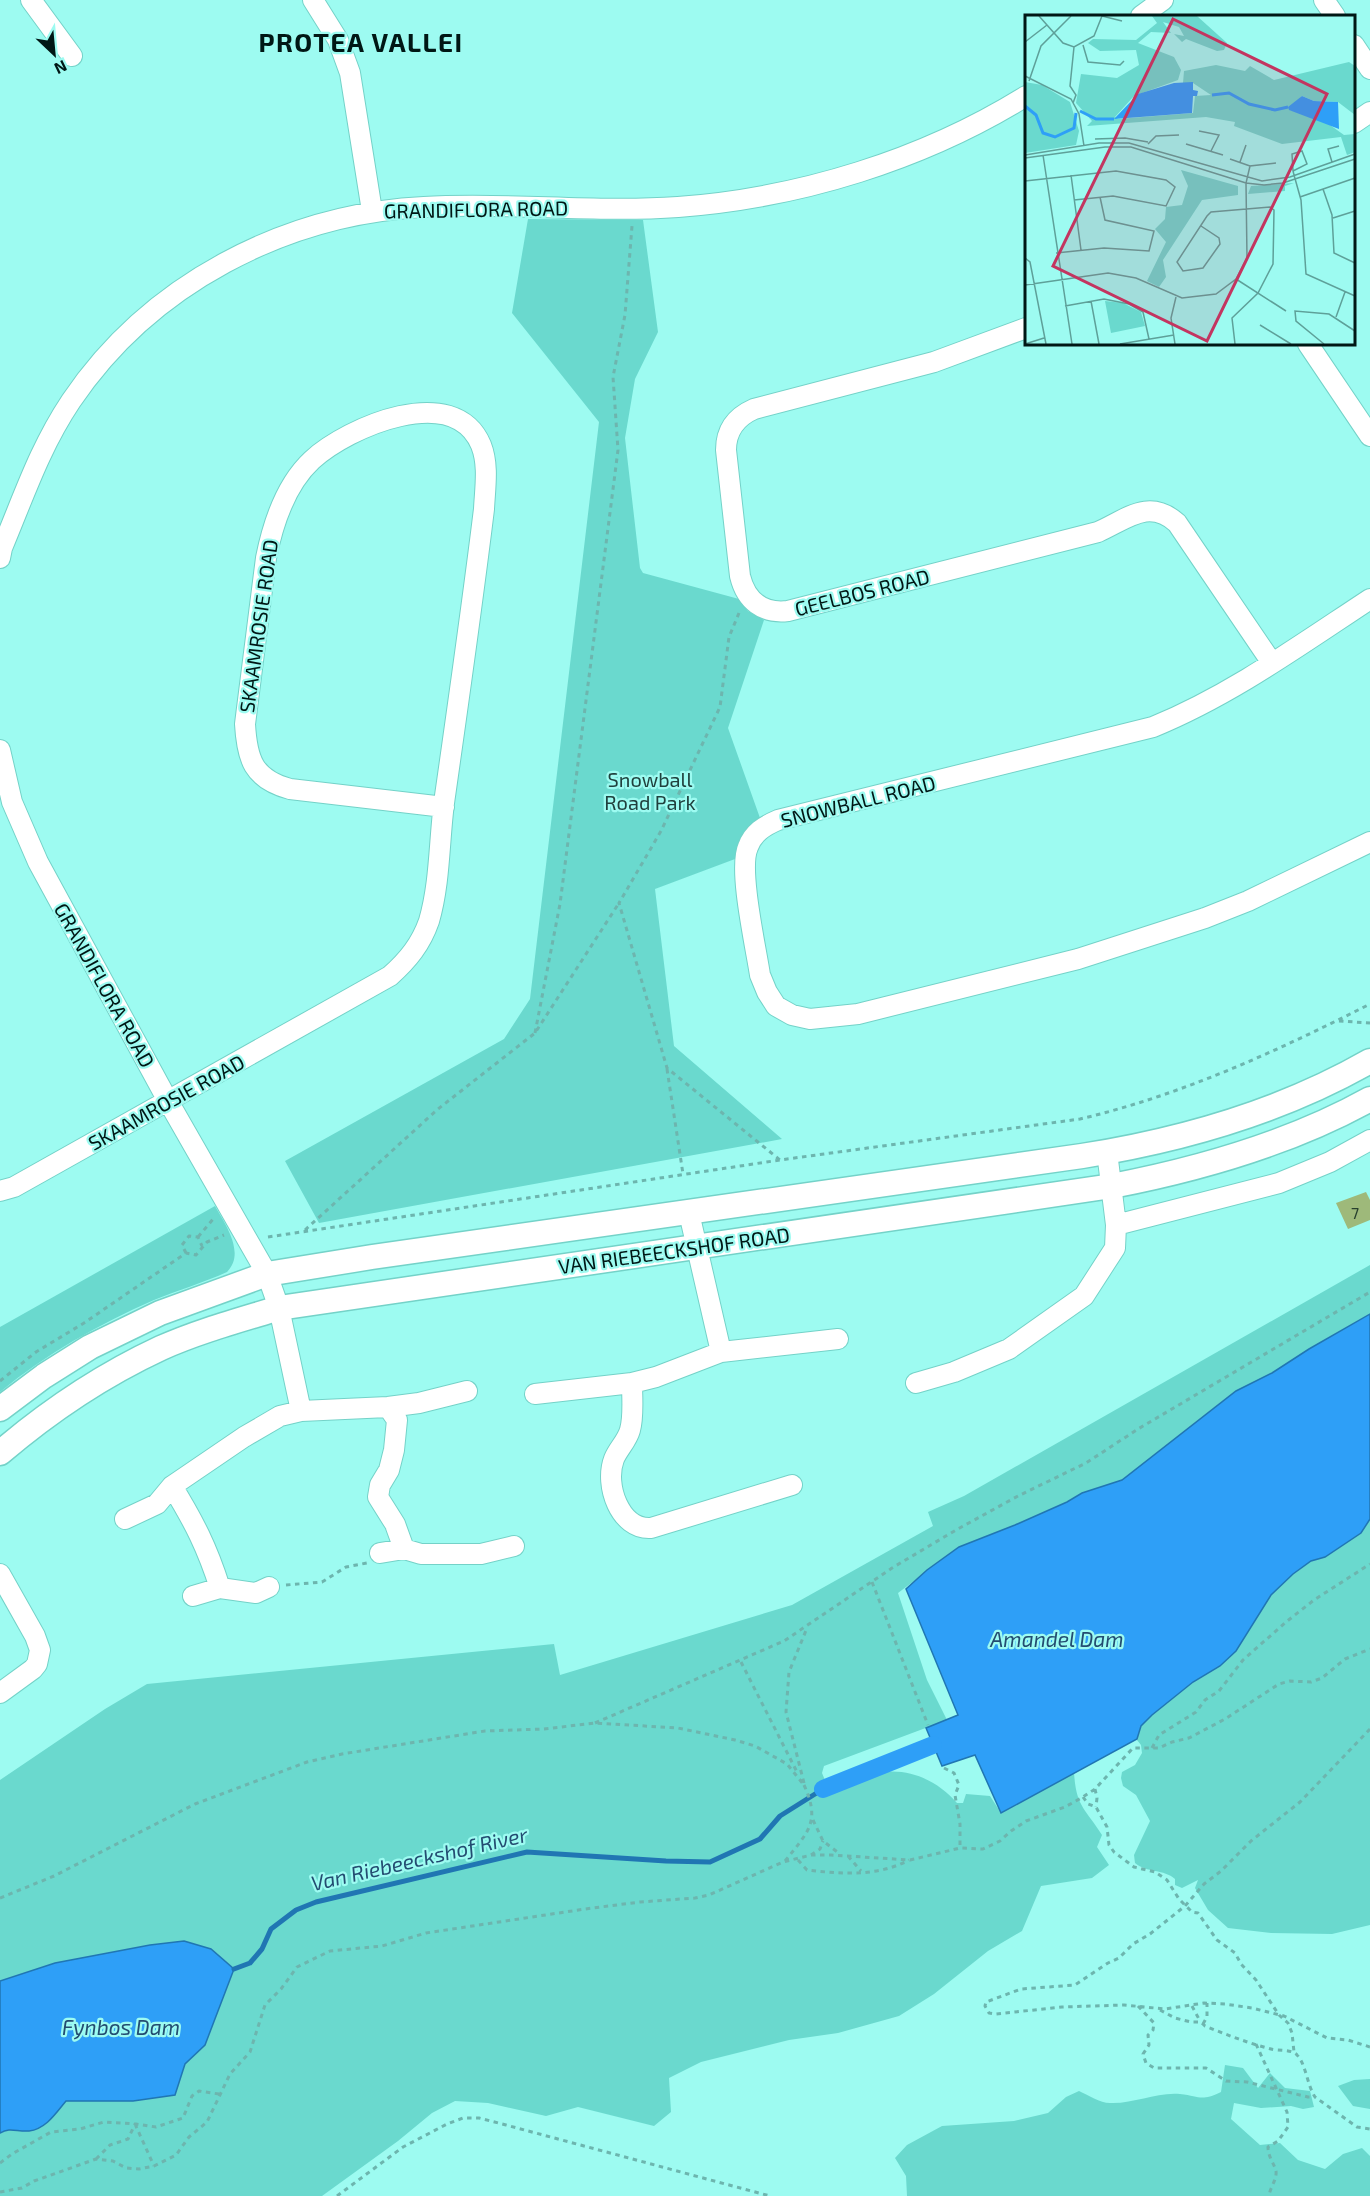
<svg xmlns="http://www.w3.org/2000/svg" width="1370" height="2196" font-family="'Exo 2',sans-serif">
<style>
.green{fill:#6ad9ce}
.water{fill:#2e9ff7;stroke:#2076b3;stroke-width:1.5}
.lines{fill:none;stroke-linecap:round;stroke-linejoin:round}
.stream{stroke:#2076b3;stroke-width:5}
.canal{stroke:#2e9ff7;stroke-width:18}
.building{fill:#9eb97a}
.minor-casing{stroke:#74d2c8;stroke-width:22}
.tertiary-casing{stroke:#74d2c8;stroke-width:27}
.path{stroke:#6db5ae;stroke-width:3;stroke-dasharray:4.5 4.5;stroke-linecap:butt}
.minor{stroke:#fff;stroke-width:20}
.tertiary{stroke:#fff;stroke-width:24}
.labels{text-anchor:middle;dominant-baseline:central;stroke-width:4.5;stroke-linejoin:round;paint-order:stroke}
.number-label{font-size:16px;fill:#28402e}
.street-label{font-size:20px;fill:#001715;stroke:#9dfbf1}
.park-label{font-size:20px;fill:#20403d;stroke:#9dfbf1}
.water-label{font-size:21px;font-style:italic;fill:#234c71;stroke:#9dfbf1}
.district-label{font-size:26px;font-weight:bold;letter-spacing:1.5px;fill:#001715;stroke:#9dfbf1}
.inset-river{fill:none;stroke:#2e9ff7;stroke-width:3}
.inset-road{fill:none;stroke:#5ea099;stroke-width:1.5}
.view{fill:#c33560;fill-opacity:0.15;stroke:#c33560;stroke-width:3}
.inset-edge{fill:none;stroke:#001715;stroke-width:3}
</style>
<rect width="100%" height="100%" fill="#9dfbf1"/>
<path class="green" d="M 528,219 L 643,220 L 658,332 L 635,379 L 625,438 L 640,568 L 643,573 L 739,599 L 748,611 L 764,620 L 728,728 L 760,818 L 743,836 L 735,859 L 655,889 L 674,1046 L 782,1139 L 319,1223 L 285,1161 L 504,1039 L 530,999 L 599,422 L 512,313 Z
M 215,1206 C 225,1224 246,1253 227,1272 C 203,1283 178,1290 154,1300 C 99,1324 46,1354 0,1392 L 0,1327 Z
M 1370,1265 L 1370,1314 L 1309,1349 L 1272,1373 L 1236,1391 L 1122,1480 L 1082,1493 L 1067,1502 L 1015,1525 L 959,1547 L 898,1593 L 927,1680 L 947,1720 L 824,1766 L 822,1773 L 827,1785 L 833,1782 L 838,1786 L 845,1786 C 857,1781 872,1773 885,1772 C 913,1769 940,1783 957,1803 L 963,1803 L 966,1794 L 990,1796 L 1001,1813 L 1074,1772 C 1076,1807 1085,1808 1102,1835 L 1097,1847 L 1109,1865 L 1092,1878 L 1041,1886 L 1022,1931 L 988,1951 L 934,1994 L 899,2016 L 838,2033 L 789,2040 L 701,2062 L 669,2078 L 671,2112 L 654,2126 L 578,2107 L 546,2116 L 488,2103 L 455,2101 L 432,2113 L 398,2141 L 322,2196 L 0,2196 L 0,2133 C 10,2127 17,2132 29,2131 C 45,2129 56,2113 66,2101 L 133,2101 L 175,2095 L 185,2064 L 205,2045 L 150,1945 L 55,1963 L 0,1981 L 0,1780 L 105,1709 L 147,1684 L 554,1644 L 560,1675 L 792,1605 L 933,1526 L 928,1512 L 964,1496 Z
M 1370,1519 L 1370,1925 L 1332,1934 L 1271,1933 L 1228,1928 L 1208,1910 L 1195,1888 L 1198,1880 L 1182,1888 L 1175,1885 L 1175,1879 C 1164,1869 1147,1873 1135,1863 L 1134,1855 L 1150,1821 L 1136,1795 L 1123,1786 L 1121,1778 L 1122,1772 L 1135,1765 L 1142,1753 L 1141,1745 L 1137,1740 L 1141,1726 L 1152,1715 L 1193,1682 L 1220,1666 L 1236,1651 L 1270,1595 L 1293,1574 L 1311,1561 L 1325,1557 L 1361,1533 Z
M 1225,2065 L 1243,2068 L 1258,2088 L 1270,2073 L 1285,2088 L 1310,2091 L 1314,2107 L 1303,2109 L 1291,2106 L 1261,2108 L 1234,2103 L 1231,2119 L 1260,2145 L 1280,2143 L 1298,2160 L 1325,2169 L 1343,2154 L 1362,2148 L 1370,2156 L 1370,2196 L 907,2196 L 906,2176 L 895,2158 L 907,2145 L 942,2126 L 1014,2121 L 1048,2113 L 1066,2097 L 1079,2091 C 1088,2095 1100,2103 1110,2103 C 1134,2104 1156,2092 1180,2094 C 1200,2096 1200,2102 1221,2092 Z
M 1370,2079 L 1370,2109 L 1353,2106 L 1338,2086 L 1354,2080 Z"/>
<path class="water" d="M 1370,1314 L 1370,1519 L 1361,1533 L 1325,1557 L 1311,1561 L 1293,1574 L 1271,1595 L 1236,1651 L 1220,1666 L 1193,1682 L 1152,1715 L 1141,1726 L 1137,1739 L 1001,1813 L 975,1755 L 942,1766 L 926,1728 L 958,1715 L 906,1589 L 927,1570 L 959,1547 L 1015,1525 L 1067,1502 L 1082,1493 L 1122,1480 L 1236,1391 L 1272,1373 L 1309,1349 Z
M 184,1941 L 211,1949 L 234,1969 L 205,2045 L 185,2064 L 175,2095 L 133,2101 L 66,2101 C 56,2113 46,2129 29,2131 C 17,2132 10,2127 0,2133 L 0,1981 L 55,1963 L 150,1945 Z"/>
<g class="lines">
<path class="stream" d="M 234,1969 L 250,1963 L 262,1949 L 271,1929 L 296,1910 L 316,1902 L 527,1852 L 666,1861 L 710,1862 L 760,1839 L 780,1816 L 823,1789"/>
<path class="canal" d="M 823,1789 L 933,1745"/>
</g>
<path class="building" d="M 1366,1192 L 1370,1200 L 1370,1220 L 1348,1229 L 1336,1203 Z"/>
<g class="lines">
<defs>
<path id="minor" d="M 31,0 L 72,56
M 313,0 L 338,40 L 350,73 L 372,211
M 1324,0 L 1335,16
M 1141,16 L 1163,0
M 1354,45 L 1370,69
M 1354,123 L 1370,112
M 1026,328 L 934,362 L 754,409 C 736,417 726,430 726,450 L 740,576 C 746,601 763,614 788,611 L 1098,532 C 1127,519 1149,498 1177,523 L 1272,663
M 1308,344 L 1370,436
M 0,558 L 2,548 C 24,496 39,449 71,401 C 150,284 285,214 424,207 C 509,202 594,213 678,207 C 799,198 923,160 1026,96
M 1370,599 C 1300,645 1231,695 1153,727 L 778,820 C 764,826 753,833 748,847 C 738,869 756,948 760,975 L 767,992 L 776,1006 L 792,1015 L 810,1019 L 858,1014 L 1078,959 L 1205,918 L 1248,901 L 1370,842
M 0,750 L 12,802 L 38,862 L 168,1101 L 267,1274 L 279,1308 L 301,1411 L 280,1416 L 244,1437 L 172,1486 L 157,1504 L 125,1519
M 0,1191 L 14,1187 L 390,976 C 408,960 421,944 429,921 C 440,883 439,842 444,803 C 458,705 472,607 484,509 C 485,488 489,465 481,445 C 454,381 348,427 312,460 C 285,485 273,523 266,558 L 245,724 C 247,759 253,779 290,789 L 444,807
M 689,1213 L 721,1352
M 1116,1225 L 1279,1183 L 1330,1162 L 1370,1140
M 632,1383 C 632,1398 634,1416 630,1430 C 627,1441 618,1449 614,1459 C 604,1485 620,1530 651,1528 L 792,1485
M 916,1383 L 954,1372 L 1009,1349 L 1084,1296 L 1115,1248 L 1116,1225 L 1107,1152
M 535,1394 L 632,1383 L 656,1377 L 721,1352 L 838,1339
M 388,1407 L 397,1420 L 394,1450 L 389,1470 L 380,1485 L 378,1497 L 395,1524 L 404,1549
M 301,1411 L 388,1407 L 419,1403 L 467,1391
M 172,1486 C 194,1522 207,1547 220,1588
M 380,1553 L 404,1549 L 421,1554 L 481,1554 L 514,1546
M 0,1574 L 35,1636 L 40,1650 L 37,1664 L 33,1669 L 0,1693
M 193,1596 L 220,1588 L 256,1593 L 269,1587"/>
<path id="tertiary" d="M 0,1409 L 44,1376 L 90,1347 L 160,1313 L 267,1274 L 372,1257 L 1082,1156 C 1183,1140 1281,1112 1370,1061
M 0,1453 C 49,1411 103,1375 161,1348 C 199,1331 240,1320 279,1308 L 1112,1186 C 1200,1169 1291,1143 1370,1099"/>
</defs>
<use href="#minor" class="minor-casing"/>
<use href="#tertiary" class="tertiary-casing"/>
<path class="path" d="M 739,613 L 729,637 L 720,707 L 661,831 L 619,903 L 667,1068 L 780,1160 L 1080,1119 C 1182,1095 1277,1051 1370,1004
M 1339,1021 L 1370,1023
M 535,1033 L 560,904 L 618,450 L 613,377 L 625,315 L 632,226
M 667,1069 L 683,1174
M 305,1230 L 438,1109 L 535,1033 L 619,903
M 198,1237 L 214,1218
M 268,1237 L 780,1160
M 186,1253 L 182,1245 L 189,1236 L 198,1237 L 202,1246
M 0,1381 L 36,1352 L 84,1323 L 186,1253 L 196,1255 L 207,1242 L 224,1235
M 872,1582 L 928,1725
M 286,1585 L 322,1582 L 346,1567 L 367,1563
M 741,1662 L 798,1774
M 595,1723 L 784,1641 L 892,1568 L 956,1530 L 1018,1496 L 1086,1463 L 1138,1429 L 1370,1292
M 1370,1729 L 1300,1802 L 1251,1841 L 1221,1871 L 1204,1884 L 1185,1906 L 1150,1934 L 1133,1944 L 1119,1958 L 1108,1963 L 1075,1985 L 1021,1989 L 986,2002 L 985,2006 L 989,2013 L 996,2014 L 1062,2007 L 1124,2005 L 1165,2009 L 1204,2003 L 1225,2004 L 1252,2008 L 1284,2016 L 1327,2038 L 1348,2040 L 1370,2047
M 1152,1748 L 1159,1735 L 1196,1712 L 1205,1700 L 1219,1691 L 1243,1660 L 1286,1622 L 1314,1600 L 1370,1564
M 944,1768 L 954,1773 L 959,1785 L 955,1795 L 960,1824 L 960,1847
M 804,1783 L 786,1712 L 789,1672 L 807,1628
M 1095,1789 L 1097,1798 L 1096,1807
M 1083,1797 L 1088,1804 L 1096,1807 L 1107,1827 L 1109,1845 L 1114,1852 L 1134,1867 L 1155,1872 L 1167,1880 L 1179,1899 L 1192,1912 L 1198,1913 L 1217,1940 L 1235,1953 L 1241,1964 L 1256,1980 L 1279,2015 L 1288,2023 L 1292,2033 L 1294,2052
M 813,1820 L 823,1841 L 840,1854
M 811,1855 L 820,1849 L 823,1841
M 848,1856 L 861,1871
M 798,1860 L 807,1870 C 842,1874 877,1877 909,1860
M 785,1861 C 808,1832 821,1822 804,1785
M 0,1898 L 54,1876 L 195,1804 L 307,1762 L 342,1754 L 485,1731 L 544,1729 L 595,1723 L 678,1728 L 735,1740 L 755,1746 L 787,1764 L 804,1785
M 1138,2006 L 1154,2023 L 1153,2030 L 1148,2035 L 1149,2045 L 1143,2054 L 1146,2063 L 1154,2068 L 1206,2068 L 1226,2081 L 1247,2082 L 1308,2097 L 1315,2097
M 1192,2006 L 1200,2021
M 1160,2010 L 1175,2018 L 1191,2022 L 1201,2022 L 1205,2026 C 1227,2035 1248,2043 1271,2049 C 1278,2051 1292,2049 1297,2055 C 1306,2064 1307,2085 1315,2097 L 1357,2127 L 1370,2129
M 1203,2024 L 1207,2017 L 1207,2003
M 1256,2044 L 1287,2112 L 1288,2127 L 1278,2141 L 1268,2147 C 1268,2157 1274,2163 1276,2171 C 1277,2180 1270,2187 1269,2196
M 135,2124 L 154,2166
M 96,2159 L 110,2145 L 128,2139 L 135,2124
M 0,2163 L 12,2154 L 51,2132 L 80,2129 L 104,2122 L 136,2124 L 156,2127 L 183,2118 L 192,2096 L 199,2091 L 219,2094
M 0,2192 L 22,2188 L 34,2181 L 96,2159 L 113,2161 L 126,2168 L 139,2169 L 154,2166 L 176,2155 L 189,2137 L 207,2122 L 230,2074 L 250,2052 L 265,2005 L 281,1989 L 297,1967 L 330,1951 L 382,1946 L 426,1933 L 585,1909 L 640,1902 L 695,1898 L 709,1895 L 783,1862 L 811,1855 L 831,1855 L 910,1860 L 960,1848 L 983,1849 L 1000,1841 L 1011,1831 L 1026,1821 L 1065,1807 L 1083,1797 L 1095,1789 L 1133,1748 L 1159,1748 L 1172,1742 L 1189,1738 L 1225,1719 L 1279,1684 L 1290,1681 L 1311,1682 L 1322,1678 L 1345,1659 L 1370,1649
M 337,2196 L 403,2147 L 447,2124 L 463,2118 L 479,2118 L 506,2125 L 770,2196"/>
<use href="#minor" class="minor"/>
<use href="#tertiary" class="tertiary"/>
</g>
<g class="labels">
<g class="number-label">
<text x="1355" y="1212">7</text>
</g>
<g class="street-label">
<text transform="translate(476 209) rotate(-1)">GRANDIFLORA ROAD</text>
<text transform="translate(862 592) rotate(-14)">GEELBOS ROAD</text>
<text transform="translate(258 626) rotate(-82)">SKAAMROSIE ROAD</text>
<text transform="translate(858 801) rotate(-14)">SNOWBALL ROAD</text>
<text transform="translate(105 985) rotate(61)">GRANDIFLORA ROAD</text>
<text transform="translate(166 1102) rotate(-29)">SKAAMROSIE ROAD</text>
<text transform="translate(674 1250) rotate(-8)">VAN RIEBEECKSHOF ROAD</text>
</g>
<g class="park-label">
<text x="650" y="779">Snowball<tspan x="650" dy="23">Road Park</tspan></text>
</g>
<g class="water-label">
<text x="1057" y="1638">Amandel Dam</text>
<text transform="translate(419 1858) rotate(-13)">Van Riebeeckshof River</text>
<text x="121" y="2026">Fynbos Dam</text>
</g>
<g class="district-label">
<text x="361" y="41">PROTEA VALLEI</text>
</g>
</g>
<g transform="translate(1025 15)">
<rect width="330" height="330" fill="#9dfbf1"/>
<path d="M 127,1 L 172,1 L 202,28 L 199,35 L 192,36 L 161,24 L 157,27 L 149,19 L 159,21 L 154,12 L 138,7 L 146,18 L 126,17 L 113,28 L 149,42 L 156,55 L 153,65 L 109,81 L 90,102 L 93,104 L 168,98 L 170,81 L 186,80 L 168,68 L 158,68 L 159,56 L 191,50 L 220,56 L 225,51 L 249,65 L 324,47 L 330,51 L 330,100 L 313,87 L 289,86 L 277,81 L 265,95 L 298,105 L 319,120 L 330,119 L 330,137 L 322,140 L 316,122 L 257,129 L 209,111 L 210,107 L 181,102 L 62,111 L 67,106 L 51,88 L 56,59 L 92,63 L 114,50 L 111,35 L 75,36 L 63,28 L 68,24 L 111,25 L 132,8 ZM 0,67 L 17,70 L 45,87 L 54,116 L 51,130 L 0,138 ZM 156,155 L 213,171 L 213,180 L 177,185 L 138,245 L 141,262 L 134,272 L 122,266 L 141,227 L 130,214 L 140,204 L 141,192 L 157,190 L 163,171 ZM 269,168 L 260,171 L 260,176 L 223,179 L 226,171 ZM 80,286 L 98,288 L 116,297 L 120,311 L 86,318 Z" fill="#6ad9ce"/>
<path d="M 168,67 L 168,75 L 173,76 L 172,81 L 168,81 L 167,98 L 89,104 L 113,79 L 149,68 ZM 277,81 L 289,86 L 313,87 L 314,114 L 264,95 L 263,92 Z" fill="#2e9ff7"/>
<path class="inset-river" d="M 187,80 L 204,78 L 224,89 L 250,95 L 263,92M 0,91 L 11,100 L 18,118 L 30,122 L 49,113 L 51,98M 55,96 L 71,104 L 89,104"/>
<path class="inset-road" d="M 14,1 L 38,28 L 49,32 L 69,21 L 77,1M 77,1 L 97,6M 0,27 L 22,10M 58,30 L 63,47 L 95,50 L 99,46M 0,61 L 46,84 L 54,99 L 59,131M 4,66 L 16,31 L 46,1M 48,88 L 51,80 L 45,71 L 49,32M 174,116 L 194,120 L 186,136M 70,124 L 100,123 L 123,127M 123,129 L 131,121 L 154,120M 161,129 L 198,140M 0,140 L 74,128 L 104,128 L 237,166 L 265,162 L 330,139M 18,140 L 47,329M 0,143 L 80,132 L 106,132 L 221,168 L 239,170 L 258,168 L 330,144M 205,144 L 225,151M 215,147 L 221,130M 307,147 L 303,134 L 314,131M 268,156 L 282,149 L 277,136 L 267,139 L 268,156 L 269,160 L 276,185 L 281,259 L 330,281M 46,160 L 56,235M 0,166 L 91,156 L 141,165 L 150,172 L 141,191 L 88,181 L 49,185M 298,174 L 307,200 L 309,238 L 330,248M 275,182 L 330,163M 308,203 L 330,196M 176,211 L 194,223 L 195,229 L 178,253 L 158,256 L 152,247 L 182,201 L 186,197 L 245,192 L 249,195 L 248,249 L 233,278 L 207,303 L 210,329M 31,238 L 79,233 L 124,236 L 129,216 L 80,205 L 75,182M 0,243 L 5,247 L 21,329M 211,264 L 261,296M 0,270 L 83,258 L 111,263 L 157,283 L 191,279 L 211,264 L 222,243 L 221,168 L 225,151 L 251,148M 66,286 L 74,329M 40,291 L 79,284 L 104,289 L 118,297 L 124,324M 311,302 L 320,277M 235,310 L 266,329M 0,329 L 19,323M 95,329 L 149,320M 150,329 L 146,303 L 151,282M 299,329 L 271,306 L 270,296 L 304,299 L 330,316"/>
<path class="view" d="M 148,4 L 302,79 L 182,326 L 28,251 Z"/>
<rect width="330" height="330" class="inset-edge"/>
</g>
<g transform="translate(54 54) rotate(154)" stroke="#9dfbf1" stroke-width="4.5" paint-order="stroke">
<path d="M0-4.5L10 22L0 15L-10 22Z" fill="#001715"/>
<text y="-9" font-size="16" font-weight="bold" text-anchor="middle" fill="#001715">N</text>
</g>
</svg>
